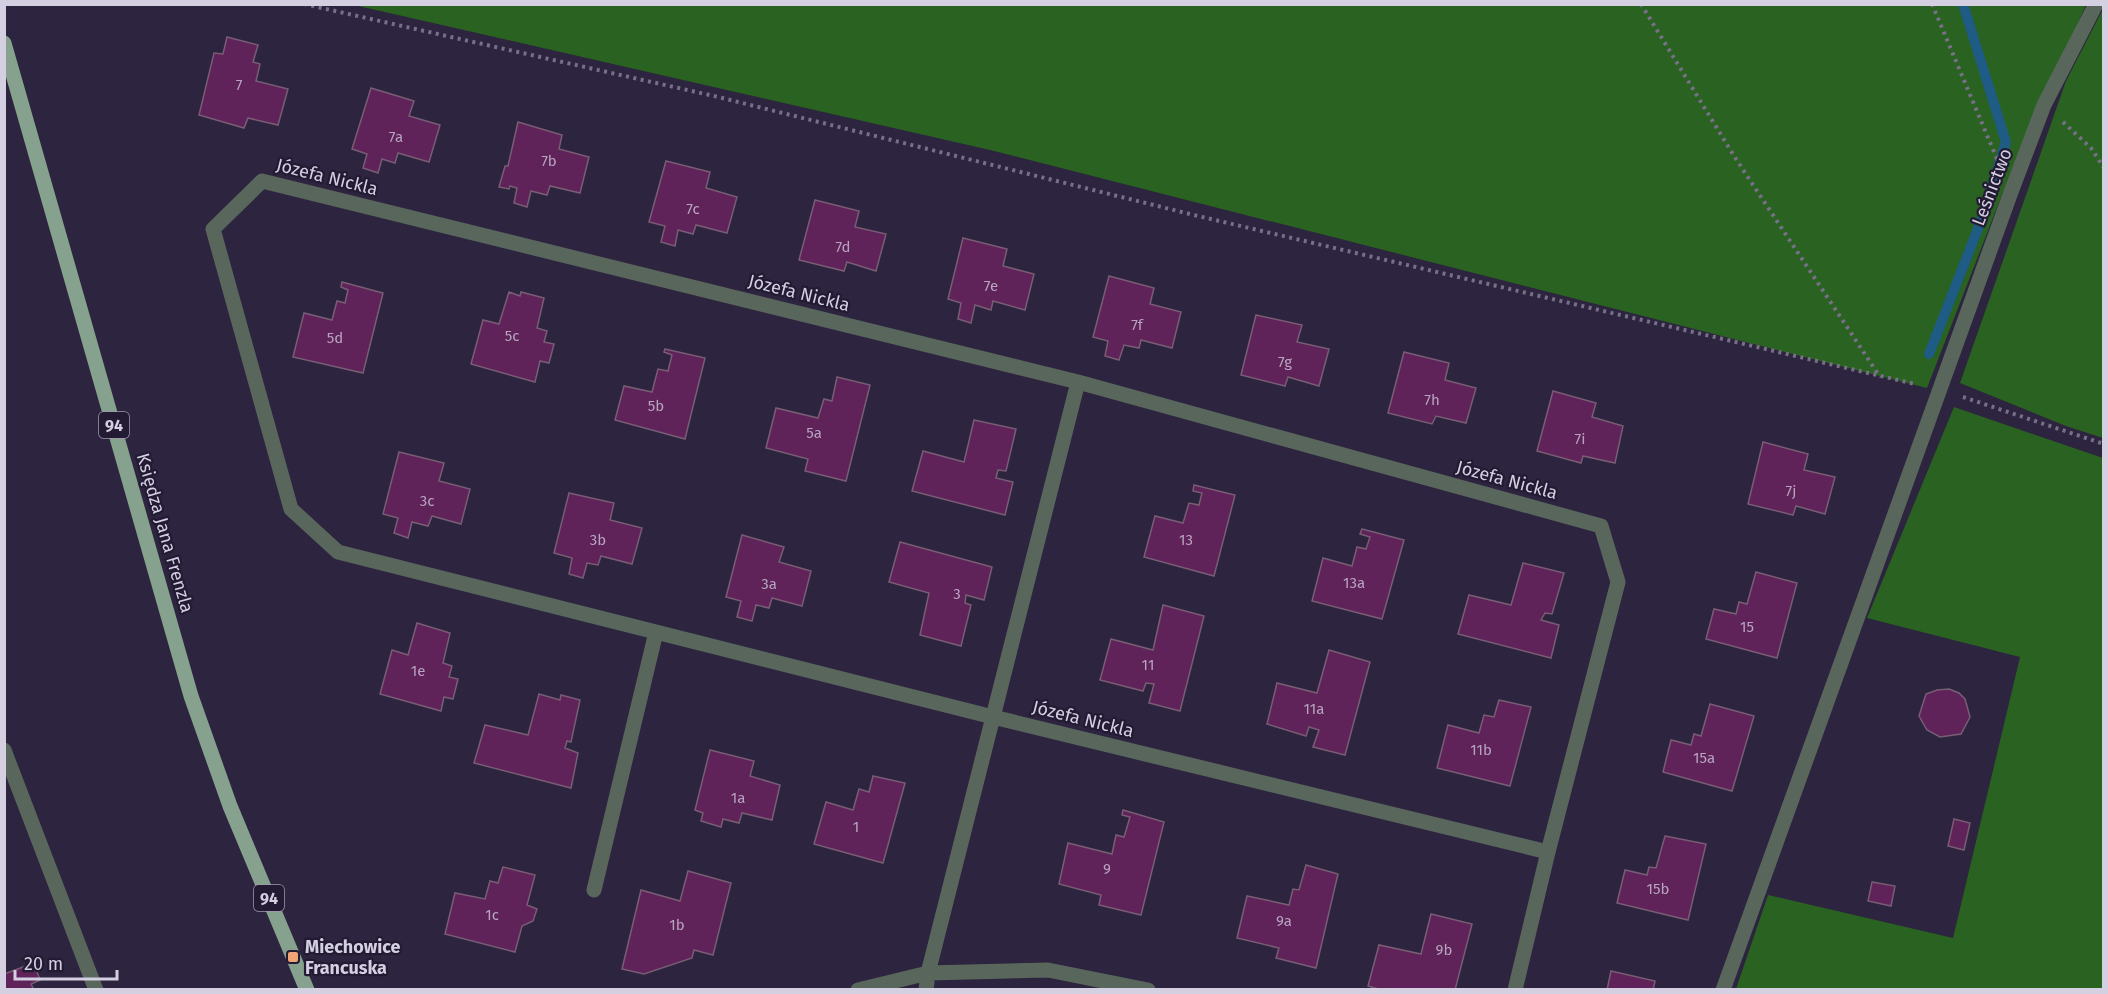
<svg xmlns="http://www.w3.org/2000/svg" width="2108" height="994" font-family="'Fira Sans',sans-serif">
<style>
.green{fill:#296221}
.lines{fill:none;stroke-linecap:round;stroke-linejoin:round}
.stream{stroke:#1e5b85;stroke-width:10}
.building{fill:#5f2259;stroke:#785d74;stroke-width:1.5}
.path{stroke:#777087;stroke-width:4;stroke-dasharray:3 4.5;stroke-linecap:butt}
.lane{stroke:#59665c;stroke-width:15}
.street{stroke:#59665c;stroke-width:15}
.primary{stroke:#86a18e;stroke-width:15}
.poi-dot{fill:#efa377;stroke:#231b34;stroke-width:2}
.labels{text-anchor:middle;dominant-baseline:central;stroke-width:4.5;stroke-linejoin:round;paint-order:stroke}
.number-label{font-size:15px;fill:#b7a4bf}
.shield{fill:#231b34;stroke:#9f99ad;stroke-width:1.5}
.shield-label{font-size:16px;font-weight:bold;fill:#d4cfe1}
.street-label{font-size:18px;fill:#d4cfe1;stroke:#231b34}
.poi-label{font-size:18px;font-weight:bold;fill:#d4cfe1;stroke:#231b34;text-anchor:start}
</style>
<rect width="100%" height="100%" fill="#2d243f"/>
<path class="green" d="M 354,5 L 2086,5 L 2012,169 L 1927,388 L 990,150 Z
M 2103,9 L 2103,438 L 2066,426 L 1960,383 L 2066,81 Z
M 1954,407 L 2103,458 L 2103,989 L 1736,989 L 1768,895 L 1953,938 L 2020,657 L 1867,618 Z"/>
<g class="lines">
<path class="stream" d="M 1929,354 L 1981,221 L 2006,142 L 1963,4"/>
</g>
<path class="building" d="M 227,37 L 258,45 L 253,62 L 260,64 L 256,81 L 288,89 L 278,125 L 248,118 L 244,128 L 199,115 L 214,53 L 223,54 Z
M 371,88 L 414,101 L 409,116 L 440,125 L 429,162 L 398,153 L 395,163 L 382,159 L 378,173 L 363,168 L 367,154 L 352,149 Z
M 518,122 L 562,135 L 559,149 L 589,157 L 580,193 L 550,186 L 547,195 L 531,191 L 527,207 L 514,203 L 517,188 L 510,186 L 509,189 L 499,187 L 505,166 L 508,166 Z
M 666,161 L 710,172 L 706,188 L 737,197 L 727,233 L 696,225 L 693,234 L 678,230 L 675,246 L 661,242 L 665,226 L 649,222 Z
M 815,200 L 859,211 L 855,227 L 886,234 L 876,271 L 847,262 L 844,271 L 799,260 Z
M 963,238 L 1007,249 L 1003,266 L 1034,274 L 1025,310 L 993,301 L 991,310 L 975,305 L 971,323 L 958,319 L 961,303 L 948,299 Z
M 1109,276 L 1154,288 L 1150,304 L 1181,312 L 1172,348 L 1141,340 L 1139,348 L 1124,345 L 1119,360 L 1105,356 L 1108,341 L 1093,337 Z
M 342,282 L 383,293 L 363,373 L 293,357 L 304,313 L 332,320 L 337,301 L 345,303 L 348,290 L 341,287 Z
M 509,292 L 520,296 L 521,292 L 544,298 L 537,328 L 547,331 L 544,342 L 554,344 L 549,363 L 540,361 L 535,382 L 471,364 L 483,320 L 499,324 Z
M 1256,315 L 1302,325 L 1297,342 L 1329,349 L 1319,386 L 1288,377 L 1285,386 L 1241,375 Z
M 665,349 L 705,358 L 685,439 L 615,420 L 624,386 L 652,392 L 658,369 L 668,371 L 672,355 L 664,352 Z
M 1404,352 L 1449,363 L 1445,380 L 1476,388 L 1466,423 L 1436,416 L 1432,424 L 1388,413 Z
M 837,377 L 870,385 L 846,481 L 805,471 L 808,459 L 766,448 L 776,408 L 818,418 L 824,399 L 832,401 Z
M 1553,391 L 1596,403 L 1592,417 L 1623,426 L 1615,463 L 1583,456 L 1581,463 L 1537,451 Z
M 974,420 L 1016,429 L 1006,471 L 998,470 L 996,478 L 1013,482 L 1005,515 L 912,491 L 923,451 L 964,462 Z
M 1763,442 L 1808,454 L 1804,470 L 1835,477 L 1825,514 L 1796,506 L 1793,515 L 1748,504 Z
M 399,452 L 444,463 L 439,481 L 470,489 L 461,524 L 432,516 L 428,526 L 412,522 L 408,538 L 394,533 L 398,518 L 383,514 Z
M 1194,485 L 1235,495 L 1214,576 L 1144,557 L 1155,516 L 1183,523 L 1189,503 L 1199,505 L 1202,493 L 1193,491 Z
M 569,493 L 614,503 L 610,520 L 642,528 L 632,564 L 601,556 L 598,565 L 587,563 L 583,578 L 569,574 L 572,558 L 554,553 Z
M 1362,529 L 1404,540 L 1382,619 L 1312,601 L 1323,558 L 1352,566 L 1357,547 L 1366,549 L 1370,537 L 1360,534 Z
M 742,535 L 784,547 L 779,562 L 811,571 L 802,606 L 772,598 L 769,608 L 756,605 L 752,621 L 737,617 L 741,601 L 726,597 Z
M 900,542 L 992,567 L 984,600 L 966,595 L 965,603 L 971,605 L 961,646 L 920,635 L 929,593 L 889,582 Z
M 1523,563 L 1564,573 L 1552,614 L 1545,613 L 1541,620 L 1559,625 L 1551,658 L 1458,634 L 1469,595 L 1511,605 Z
M 1756,572 L 1797,583 L 1777,658 L 1706,639 L 1714,609 L 1736,614 L 1739,602 L 1747,604 Z
M 1163,605 L 1204,616 L 1180,711 L 1149,703 L 1154,684 L 1146,683 L 1143,691 L 1100,680 L 1111,639 L 1153,650 Z
M 417,623 L 450,633 L 443,663 L 452,666 L 449,677 L 458,679 L 453,699 L 444,697 L 441,711 L 380,694 L 392,650 L 408,655 Z
M 1329,650 L 1370,662 L 1345,755 L 1313,747 L 1319,730 L 1309,727 L 1306,736 L 1267,724 L 1277,683 L 1317,693 Z
M 1949,689 L 1959,693 L 1965,699 L 1970,717 L 1961,734 L 1940,737 L 1927,730 L 1919,716 L 1926,694 L 1937,690 Z
M 539,694 L 560,700 L 561,695 L 580,700 L 571,742 L 567,741 L 565,748 L 578,753 L 571,788 L 474,763 L 485,725 L 528,735 Z
M 1499,700 L 1531,707 L 1510,786 L 1437,768 L 1448,725 L 1479,733 L 1484,715 L 1494,717 Z
M 1710,704 L 1754,716 L 1732,791 L 1663,772 L 1671,740 L 1691,745 L 1694,734 L 1701,736 Z
M 710,750 L 754,761 L 750,776 L 780,785 L 772,820 L 742,813 L 739,823 L 723,819 L 721,827 L 701,821 L 703,813 L 695,810 Z
M 873,776 L 905,783 L 883,863 L 814,844 L 826,802 L 853,810 L 859,789 L 869,792 Z
M 1123,810 L 1164,822 L 1141,915 L 1099,905 L 1101,895 L 1059,884 L 1068,843 L 1112,854 L 1116,835 L 1124,837 L 1130,817 L 1122,815 Z
M 1954,819 L 1970,823 L 1964,850 L 1948,846 Z
M 1665,836 L 1706,844 L 1688,920 L 1617,903 L 1625,870 L 1647,875 L 1649,867 L 1656,868 Z
M 1306,865 L 1338,874 L 1316,968 L 1276,958 L 1279,948 L 1237,938 L 1247,896 L 1289,905 L 1293,889 L 1299,890 Z
M 503,867 L 535,875 L 527,905 L 537,909 L 533,921 L 522,926 L 515,952 L 445,934 L 455,893 L 485,899 L 490,881 L 498,883 Z
M 688,871 L 731,883 L 713,955 L 694,950 L 692,958 L 644,974 L 622,969 L 641,890 L 680,901 Z
M 1872,882 L 1895,886 L 1891,906 L 1868,901 Z
M 1431,914 L 1472,924 L 1455,990 L 1382,990 L 1368,986 L 1379,945 L 1421,954 Z
M 34,963 L 40,980 L 31,984 L 34,990 L 4,990 L 4,974 Z
M 1611,971 L 1655,981 L 1653,990 L 1607,990 Z"/>
<g class="lines">
<path class="path" d="M 304,4 L 714,96 L 1198,216 L 1915,384
M 1641,4 L 1734,156 L 1880,377
M 1932,4 L 1997,159
M 2063,122 L 2091,148 L 2104,168
M 1963,397 L 2104,444"/>
<path class="lane" d="M 4,750 L 96,990
M 1723,990 L 2011,192 L 2044,105 L 2096,4"/>
<path class="street" d="M 594,890 L 656,632
M 858,990 L 928,973 L 1048,970 L 1148,990
M 926,990 L 928,973 L 1078,382 L 262,181 L 213,229 L 291,509 L 338,552 L 993,717 L 1548,852 L 1618,582 L 1601,526 L 1078,382
M 1515,990 L 1548,852"/>
<path class="primary" d="M 4,43 L 191,696 L 230,806 L 307,990"/>
</g>
<rect class="poi-dot" x="287" y="951" width="12" height="12" rx="3"/>
<g class="labels">
<g class="number-label">
<text x="239" y="85">7</text>
<text x="396" y="137">7a</text>
<text x="549" y="161">7b</text>
<text x="693" y="209">7c</text>
<text x="843" y="247">7d</text>
<text x="991" y="286">7e</text>
<text x="1137" y="325">7f</text>
<text x="512" y="336">5c</text>
<text x="335" y="338">5d</text>
<text x="1285" y="362">7g</text>
<text x="1432" y="400">7h</text>
<text x="656" y="406">5b</text>
<text x="814" y="433">5a</text>
<text x="1580" y="439">7i</text>
<text x="1791" y="491">7j</text>
<text x="427" y="501">3c</text>
<text x="598" y="540">3b</text>
<text x="1186" y="540">13</text>
<text x="1354" y="583">13a</text>
<text x="769" y="584">3a</text>
<text x="957" y="594">3</text>
<text x="1747" y="627">15</text>
<text x="1148" y="665">11</text>
<text x="418" y="671">1e</text>
<text x="1314" y="709">11a</text>
<text x="1481" y="750">11b</text>
<text x="1704" y="758">15a</text>
<text x="738" y="798">1a</text>
<text x="856" y="827">1</text>
<text x="1107" y="869">9</text>
<text x="1658" y="889">15b</text>
<text x="492" y="915">1c</text>
<text x="1284" y="921">9a</text>
<text x="677" y="925">1b</text>
<text x="1444" y="950">9b</text>
</g>
<g class="shield">
<rect x="99" y="412" width="30" height="26" rx="4.5"/>
<rect x="254" y="885" width="30" height="26" rx="4.5"/>
</g>
<g class="shield-label">
<text x="114" y="425">94</text>
<text x="269" y="898">94</text>
</g>
<g class="street-label">
<text transform="translate(327 177) rotate(14)">Józefa Nickla</text>
<text transform="translate(1992 187) rotate(-69)">Leśnictwo</text>
<text transform="translate(799 293) rotate(14)">Józefa Nickla</text>
<text transform="translate(1507 480) rotate(15)">Józefa Nickla</text>
<text transform="translate(165 533) rotate(74)">Księdza Jana Frenzla</text>
<text transform="translate(1083 719) rotate(14)">Józefa Nickla</text>
</g>
<g class="poi-label">
<text x="305" y="947">Miechowice<tspan x="305" dy="21">Francuska</tspan></text>
</g>
</g>
<rect width="2108" height="994" fill="none" stroke="#d4cfe1" stroke-width="12"/>
<path d="M15 970v9h102v-9" fill="none" stroke="#d4cfe1" stroke-width="3"/>
<text x="24" y="970" font-size="18" fill="#d4cfe1" stroke="#231b34" stroke-width="4.5" paint-order="stroke">20 m</text>
</svg>
